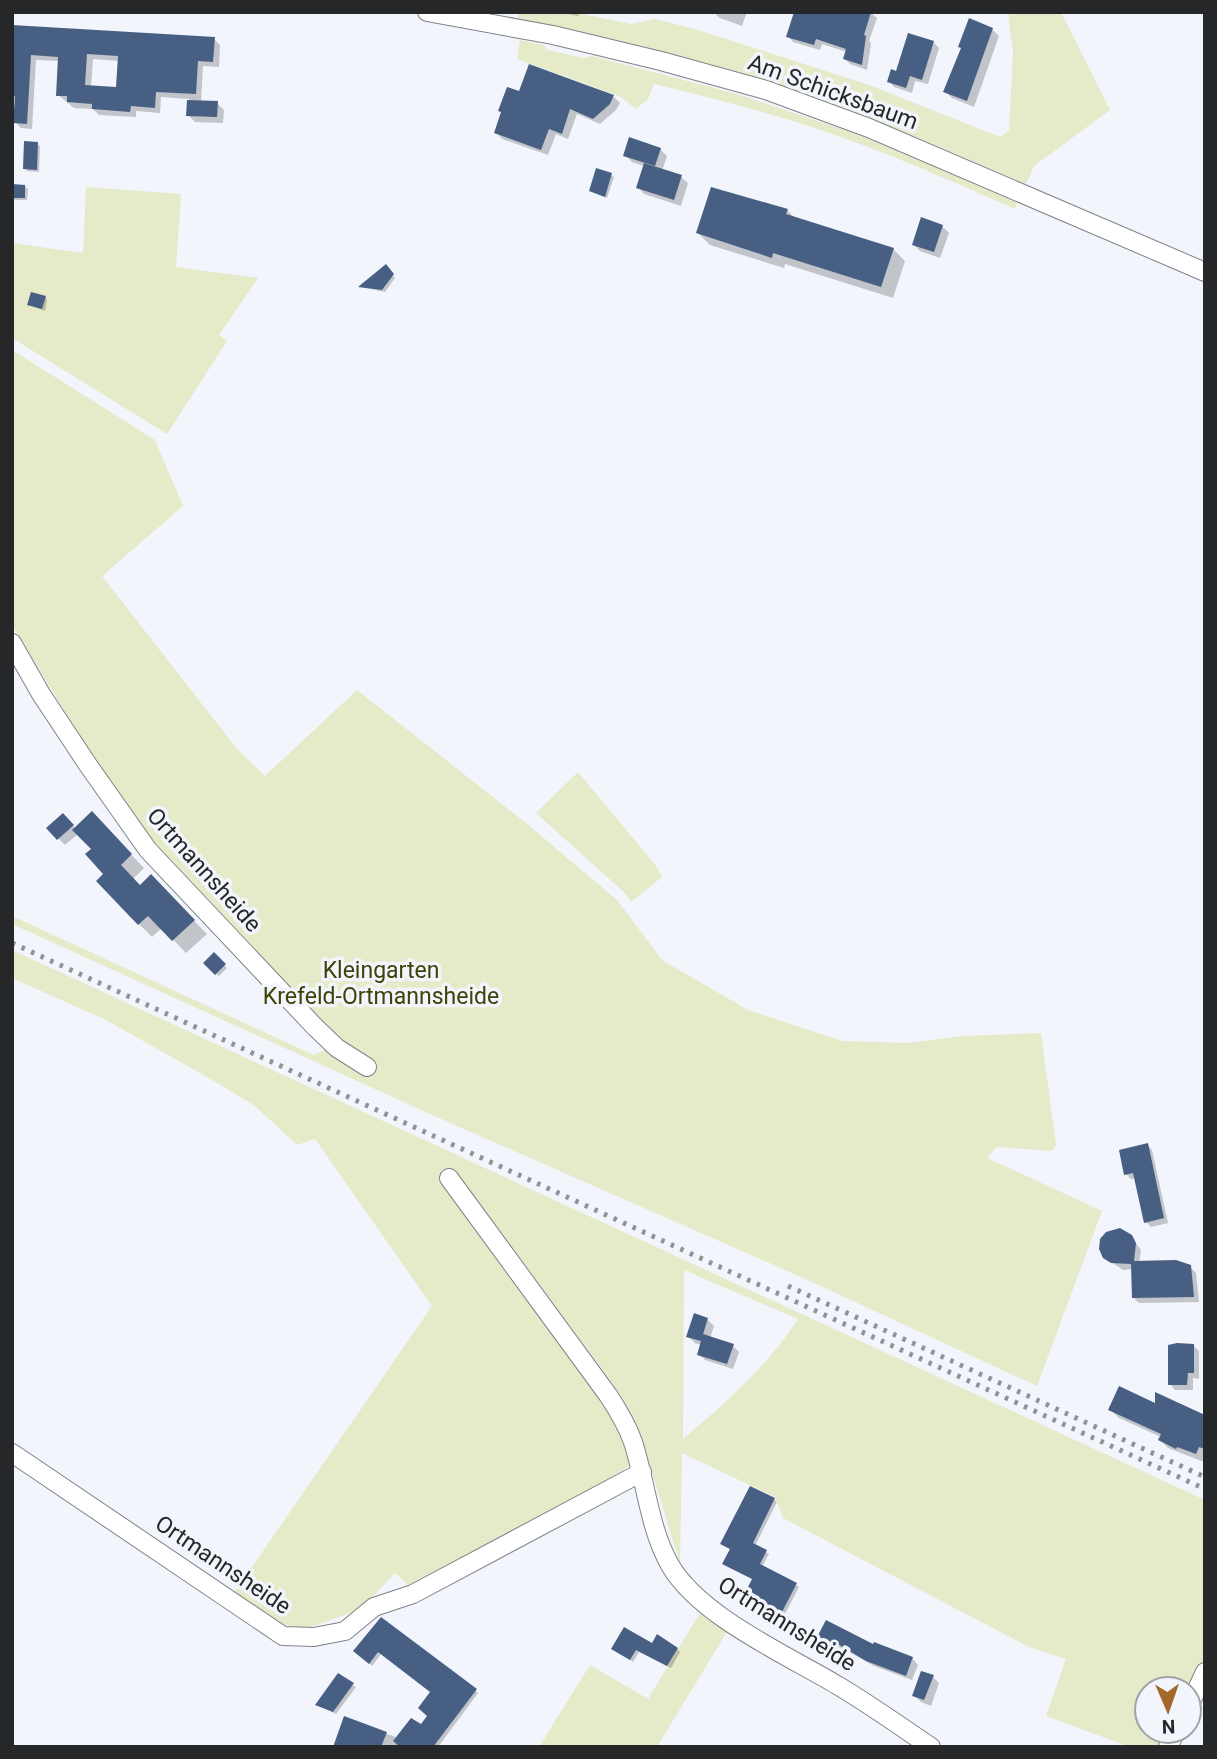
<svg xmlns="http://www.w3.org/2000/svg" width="1217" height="1759" font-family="Roboto,sans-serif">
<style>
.green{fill:#e5eac8;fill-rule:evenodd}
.shadow{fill:#0003;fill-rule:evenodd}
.building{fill:#485f84;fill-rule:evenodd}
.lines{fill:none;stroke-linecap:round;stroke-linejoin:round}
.minor-casing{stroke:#7f8287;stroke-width:20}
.minor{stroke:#fff;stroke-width:18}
.rail{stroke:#8f9296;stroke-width:5;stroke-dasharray:3.5 7;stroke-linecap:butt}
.labels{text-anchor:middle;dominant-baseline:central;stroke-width:7;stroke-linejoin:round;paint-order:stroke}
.street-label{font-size:23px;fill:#252729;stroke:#f2f5fb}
.park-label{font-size:23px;fill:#3d4207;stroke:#f2f5fb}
</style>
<rect width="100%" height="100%" fill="#f2f5fb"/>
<path class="green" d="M 518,12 L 572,12 L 631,24 L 655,19 L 695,29 L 869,85 L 1000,137 L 1009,131 L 1013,52 L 1008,12 L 1061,12 L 1110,110 L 1034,166 L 1026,184 C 970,161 915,135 858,114 C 748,72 633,46 518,18 Z
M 520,40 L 544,45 L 547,50 L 584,58 L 592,56 L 737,94 L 851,132 L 1018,201 L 1015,209 C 949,180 884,151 815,128 C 762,111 709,97 654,84 L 648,99 L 636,109 L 619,96 L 517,59 Z
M 86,187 L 181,194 L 176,267 L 258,278 L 219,335 L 227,341 L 167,434 L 12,338 L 12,243 L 83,253 Z
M 12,350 L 155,440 L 183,506 L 102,576 L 237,749 L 265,776 L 357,690 L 526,823 L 617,900 L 662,960 L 748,1010 L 842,1041 L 908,1043 L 963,1036 L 1041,1033 L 1056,1145 L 1052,1151 L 996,1147 L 987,1158 L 1102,1211 L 1037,1386 L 801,1277 L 430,1114 L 12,924 L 12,916 L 314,1055 L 329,1048 L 371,1076 L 377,1065 L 349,1049 L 330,1031 L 155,844 L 99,767 L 12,625 Z
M 578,772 L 657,867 L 662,877 L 631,902 L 626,894 L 536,813 Z
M 12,950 L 1205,1500 L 1205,1661 L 1189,1697 L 1189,1689 L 1147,1689 L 1147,1731 L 1169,1731 L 1160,1747 L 1130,1747 L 1046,1716 L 1066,1659 L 1029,1647 L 783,1518 L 775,1497 L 682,1453 L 680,1564 L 644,1446 L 616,1388 L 456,1172 L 440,1180 L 606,1405 L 634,1463 L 600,1484 L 409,1586 L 395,1573 L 361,1609 L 311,1627 L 295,1627 L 272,1622 L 232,1596 L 432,1306 L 315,1139 L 297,1145 L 255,1106 L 214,1081 L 106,1020 L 12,978 ZM 684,1270 L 798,1319 C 767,1367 726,1402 683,1439 Z
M 701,1611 L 728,1630 L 657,1747 L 539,1747 L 590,1665 L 648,1699 Z"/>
<path class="shadow" d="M 558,12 L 579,12 L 578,16 Z
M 747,12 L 742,26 L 720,18 L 714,13 Z
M 870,12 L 877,18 L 869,41 L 871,43 L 867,70 L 850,64 L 844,58 L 847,52 L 822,44 L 820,50 L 793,42 L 788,36 Z
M 12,26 L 214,39 L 220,45 L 219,67 L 203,66 L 201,102 L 217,103 L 224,110 L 223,123 L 195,122 L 188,115 L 189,99 L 161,97 L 160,113 L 136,111 L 136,117 L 99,115 L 93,109 L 74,108 L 58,95 L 59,61 L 36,60 L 32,129 L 21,128 L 15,122 L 17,101 L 12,99 ZM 93,59 L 119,61 L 118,89 L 91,87 Z
M 992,29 L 999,36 L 974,107 L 952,98 L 945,91 Z
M 933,42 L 939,48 L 928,84 L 915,81 L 912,93 L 894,87 L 889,81 Z
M 530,66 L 614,97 L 620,103 L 616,110 L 600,124 L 577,114 L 568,139 L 556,134 L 548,155 L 502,139 L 496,132 L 502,113 L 520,94 Z
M 37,144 L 40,146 L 39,172 L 27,171 L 25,168 Z
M 660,149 L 667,156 L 662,171 L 681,177 L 688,183 L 681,206 L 644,194 L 638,187 L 644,166 L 632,162 L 625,155 Z
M 611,175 L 614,177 L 607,198 L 591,191 Z
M 25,186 L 28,189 L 27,200 L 15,200 L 12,197 Z
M 787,210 L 795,218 L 893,249 L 905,261 L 893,298 L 785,264 L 784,268 L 710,245 L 698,233 Z
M 942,226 L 949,233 L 940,258 L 920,251 L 914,245 Z
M 386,267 L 395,278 L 385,292 L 361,287 Z
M 45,297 L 47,300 L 45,311 L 29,305 Z
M 63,815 L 76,829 L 105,827 L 144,868 L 133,879 L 140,887 L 151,877 L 207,934 L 186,953 L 162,928 L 152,937 L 139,924 L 106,874 L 93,849 L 78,834 L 65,845 L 48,828 Z
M 214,955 L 227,968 L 219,976 L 206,963 Z
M 1147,1145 L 1152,1150 L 1168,1223 L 1151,1227 L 1146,1222 L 1136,1178 L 1131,1179 L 1126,1174 Z
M 1131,1236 L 1141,1250 L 1139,1263 L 1190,1267 L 1196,1273 L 1199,1302 L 1139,1303 L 1134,1298 L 1133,1269 L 1123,1270 L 1104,1257 Z
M 707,1319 L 714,1326 L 710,1338 L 733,1346 L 739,1352 L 733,1369 L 705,1360 L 699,1354 L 701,1345 L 695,1343 L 688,1336 Z
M 1193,1345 L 1199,1351 L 1199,1379 L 1193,1378 L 1193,1390 L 1175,1390 L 1170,1384 Z
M 1156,1405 L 1205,1416 L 1204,1462 L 1168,1448 L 1160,1440 L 1161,1437 L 1119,1418 L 1110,1409 Z
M 774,1499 L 777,1502 L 755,1546 L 769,1554 L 762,1567 L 799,1587 L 785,1614 L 747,1593 L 754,1580 L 731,1550 L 725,1546 Z
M 381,1619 L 478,1693 L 438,1747 L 335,1747 L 345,1718 L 398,1738 L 421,1726 L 429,1716 L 432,1692 L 381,1654 L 372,1666 L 356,1651 Z
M 818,1641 L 874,1647 L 912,1658 L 918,1665 L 912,1680 L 874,1666 L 842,1648 L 838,1654 Z
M 652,1646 L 677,1649 L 680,1652 L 671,1668 L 639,1652 L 633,1662 L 616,1651 Z
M 338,1675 L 356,1687 L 336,1714 L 318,1705 Z
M 933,1677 L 939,1683 L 931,1706 L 921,1702 L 914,1695 Z"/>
<path class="building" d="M 794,12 L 871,12 L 864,35 L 866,36 L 862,65 L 843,59 L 846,49 L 816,39 L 814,45 L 786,37 Z
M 969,18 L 993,28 L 967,101 L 943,92 L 961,48 L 958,47 Z
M 12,25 L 215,37 L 213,62 L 198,61 L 196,94 L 156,92 L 155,108 L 131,106 L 130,112 L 92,109 L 92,104 L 67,102 L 67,96 L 56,96 L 58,57 L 31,55 L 27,124 L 13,123 L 15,96 L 12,96 ZM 87,54 L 118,56 L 116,87 L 85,85 Z
M 908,33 L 934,41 L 922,80 L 910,76 L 906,88 L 887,82 L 891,69 L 896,71 Z
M 529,64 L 589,86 L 614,95 L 610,104 L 593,119 L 570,109 L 562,134 L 549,129 L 541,150 L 494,133 L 501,112 L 498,111 L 507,87 L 519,91 Z
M 187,100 L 218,101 L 217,117 L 186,116 Z
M 629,137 L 661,148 L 655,166 L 623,156 Z
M 24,141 L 38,142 L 37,170 L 23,169 Z
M 644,163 L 682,175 L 674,200 L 636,188 Z
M 596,168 L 612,173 L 605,197 L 589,191 Z
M 12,184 L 25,185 L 25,198 L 12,198 Z
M 711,187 L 788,209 L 786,214 L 894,248 L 881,287 L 773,253 L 772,258 L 696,233 Z
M 921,217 L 943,225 L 934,252 L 912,245 Z
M 386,264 L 394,274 L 382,290 L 358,287 Z
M 31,292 L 46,296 L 42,309 L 27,305 Z
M 92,811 L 132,854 L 121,865 L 140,885 L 151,874 L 195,920 L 172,941 L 148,916 L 138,925 L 96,881 L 103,874 L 85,854 L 91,849 L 72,830 Z
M 63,813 L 74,825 L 57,840 L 46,828 Z
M 214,952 L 226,964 L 215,975 L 203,963 Z
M 1148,1143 L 1164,1218 L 1144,1223 L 1133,1173 L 1124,1175 L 1119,1150 Z
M 1120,1228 L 1132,1235 L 1136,1243 L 1134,1261 L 1176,1260 L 1191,1265 L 1194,1297 L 1132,1298 L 1131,1264 L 1111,1263 L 1103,1258 L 1099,1249 L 1100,1239 L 1106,1232 Z
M 694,1313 L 708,1318 L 701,1341 L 686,1337 Z
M 703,1334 L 734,1344 L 727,1364 L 697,1355 Z
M 1177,1343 L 1194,1344 L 1194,1373 L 1188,1373 L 1187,1385 L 1168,1385 L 1168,1345 Z
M 1119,1386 L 1155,1403 L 1155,1392 L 1205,1415 L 1205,1449 L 1199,1447 L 1196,1454 L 1177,1447 L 1176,1449 L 1158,1440 L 1161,1434 L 1108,1410 Z
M 750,1486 L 775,1498 L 753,1543 L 767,1550 L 760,1564 L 797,1583 L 782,1612 L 745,1593 L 752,1579 L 722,1564 L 730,1549 L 720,1544 Z
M 381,1617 L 477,1689 L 433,1747 L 400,1747 L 393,1741 L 411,1718 L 421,1724 L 427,1716 L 418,1708 L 430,1692 L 378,1652 L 369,1664 L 353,1651 Z
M 826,1620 L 873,1644 L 874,1642 L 913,1657 L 906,1676 L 866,1661 L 836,1643 L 832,1650 L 815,1641 Z
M 624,1627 L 652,1643 L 657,1634 L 678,1648 L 667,1666 L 636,1650 L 630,1660 L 611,1649 Z
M 921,1671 L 934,1675 L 924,1700 L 912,1696 Z
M 338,1673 L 354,1683 L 333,1712 L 315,1705 Z
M 344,1716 L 387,1732 L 381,1747 L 333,1747 Z"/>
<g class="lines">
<defs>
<path id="minor" d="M 427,12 L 553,35 L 661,61 L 766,90 L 869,128 L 1205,272
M 12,643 L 41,694 L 88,765 L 148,850 L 315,1027 L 337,1048 L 367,1067
M 449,1178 L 608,1395 C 618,1410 627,1425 633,1442 C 646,1482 649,1528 670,1565 C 699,1616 787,1655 837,1685 C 869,1704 900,1726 931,1747
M 12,1453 L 283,1636 L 314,1637 L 345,1631 L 374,1607 L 413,1594 L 642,1472
M 1189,1706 L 1205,1672
M 1168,1747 L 1176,1731"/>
</defs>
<use href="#minor" class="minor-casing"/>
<use href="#minor" class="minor"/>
<path class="rail" d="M 12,943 L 1205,1489
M 788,1286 L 1205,1477"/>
</g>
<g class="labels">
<g class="street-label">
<text transform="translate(833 92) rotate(20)">Am Schicksbaum</text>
<text transform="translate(204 870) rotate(48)">Ortmannsheide</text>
<text transform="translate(223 1565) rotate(34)">Ortmannsheide</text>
<text transform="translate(787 1624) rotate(32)">Ortmannsheide</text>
</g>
<g class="park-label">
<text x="381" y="970">Kleingarten<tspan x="381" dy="26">Krefeld-Ortmannsheide</tspan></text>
</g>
</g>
<rect width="1217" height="1759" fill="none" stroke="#252729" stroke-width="28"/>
<g transform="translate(1168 1710) rotate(178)"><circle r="33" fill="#f2f5fb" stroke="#a0a3a7" stroke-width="2"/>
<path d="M0-5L12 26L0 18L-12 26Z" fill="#a4672c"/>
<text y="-10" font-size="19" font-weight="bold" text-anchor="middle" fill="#252729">N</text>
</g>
</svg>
